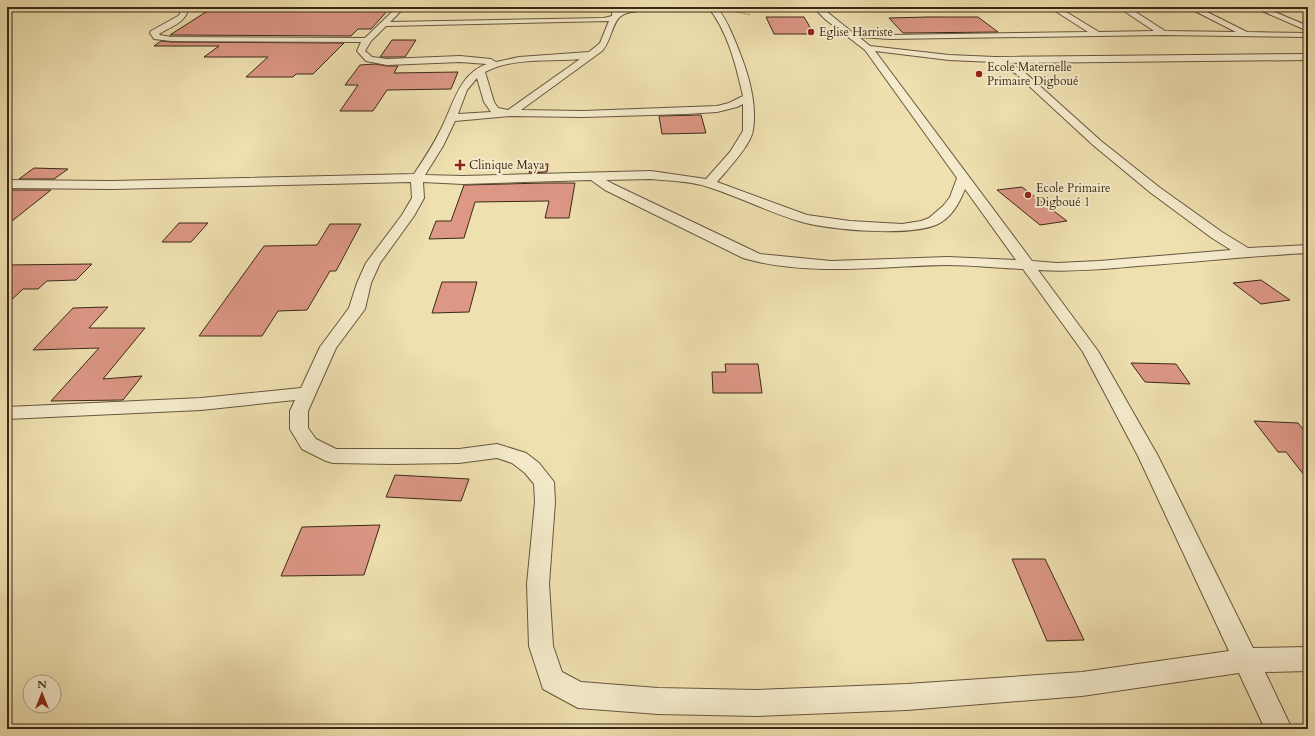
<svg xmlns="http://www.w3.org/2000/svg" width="1315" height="736" font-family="Cardo,serif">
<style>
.building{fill:#dc9785;stroke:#3a2918}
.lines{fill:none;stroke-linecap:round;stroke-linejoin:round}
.street-casing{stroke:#67573e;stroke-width:2}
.path{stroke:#3a2918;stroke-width:1;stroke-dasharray:0.5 1;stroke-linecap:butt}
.street{fill:#f5ebcc;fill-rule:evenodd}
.poi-dot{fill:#8f2418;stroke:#f5ebcc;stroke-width:1.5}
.labels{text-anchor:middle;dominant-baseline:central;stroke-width:4;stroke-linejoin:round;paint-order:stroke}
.far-poi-label{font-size:12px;fill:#3a2918;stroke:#f5ebcc;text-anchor:start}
</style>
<rect width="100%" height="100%" fill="#efe0b0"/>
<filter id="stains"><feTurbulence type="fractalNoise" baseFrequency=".005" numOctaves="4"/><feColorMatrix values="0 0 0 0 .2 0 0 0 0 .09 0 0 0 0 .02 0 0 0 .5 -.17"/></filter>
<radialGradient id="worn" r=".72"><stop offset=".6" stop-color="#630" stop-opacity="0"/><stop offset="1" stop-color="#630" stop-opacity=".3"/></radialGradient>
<path class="building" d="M 389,9 L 371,29 L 358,29 L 351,36 L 170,35 L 209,10 Z
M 766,17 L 804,17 L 814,34 L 774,34 Z
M 927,17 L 978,17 L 998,32 L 903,33 L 889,18 Z
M 392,40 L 416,40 L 405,57 L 380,57 Z
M 161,41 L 171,42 L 344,43 L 313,74 L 296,74 L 293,77 L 246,77 L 268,57 L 204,57 L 219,46 L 154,46 Z
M 375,64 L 387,66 L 398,66 L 394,73 L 458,72 L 451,89 L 387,90 L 373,111 L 340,111 L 358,85 L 345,85 L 360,65 Z
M 701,115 L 706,133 L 662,134 L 659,116 Z
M 531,164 L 548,164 L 547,172 L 529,173 Z
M 34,168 L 68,169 L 54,179 L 19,179 Z
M 545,183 L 575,183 L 569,218 L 545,218 L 549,201 L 475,202 L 464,238 L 429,239 L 436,221 L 451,221 L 464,185 Z
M 1022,187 L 1067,221 L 1040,225 L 997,190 Z
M 7,190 L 51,190 L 7,225 Z
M 179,223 L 208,223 L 191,242 L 162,242 Z
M 330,224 L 361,224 L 336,271 L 330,271 L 307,310 L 278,311 L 262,336 L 199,336 L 264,246 L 317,245 Z
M 92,264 L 76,280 L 47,281 L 38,289 L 23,289 L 7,304 L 7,265 Z
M 1261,280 L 1290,300 L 1261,304 L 1233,283 Z
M 442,282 L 477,282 L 469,312 L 432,313 Z
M 108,307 L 89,328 L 145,328 L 103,379 L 142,376 L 123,400 L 51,401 L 99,348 L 33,350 L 73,308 Z
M 1131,363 L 1176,364 L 1190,384 L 1145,382 Z
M 725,364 L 758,364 L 762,393 L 713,393 L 712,372 L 726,372 Z
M 1254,421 L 1298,423 L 1308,435 L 1308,480 L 1286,452 L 1278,452 Z
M 395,475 L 469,479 L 461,501 L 386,497 Z
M 380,525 L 364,575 L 281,576 L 302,527 Z
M 1012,559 L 1045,559 L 1084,640 L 1047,641 Z"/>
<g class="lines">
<defs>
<path id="street" d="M 180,7 L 188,7 C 188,22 170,27 159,34 L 160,35 L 171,37 L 365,38 L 397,7 L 405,7 L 390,22 L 604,18 L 612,16 L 612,9 L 615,7 L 619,7 L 620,11 L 635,7 L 648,7 C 641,13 628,10 621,16 C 612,22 611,42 602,51 L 521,110 L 583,111 L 717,106 L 729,103 L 743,96 C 736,65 728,32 708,7 L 716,7 C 724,15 728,25 733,36 C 745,64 758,99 753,130 C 751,145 727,170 717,182 L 807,215 L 850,221 L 902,224 L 921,221 L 929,218 L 943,206 L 950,197 L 957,178 L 865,50 L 826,20 L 813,7 L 821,7 L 852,32 L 890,35 L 1088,32 L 1049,7 L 1058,7 L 1099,32 L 1154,31 L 1118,7 L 1128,7 L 1165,31 L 1236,32 L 1187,7 L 1197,7 L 1247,32 L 1308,33 L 1308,37 L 1163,35 L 890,39 L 859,37 L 870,46 L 949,55 L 995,57 L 1308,54 L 1308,60 L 1004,63 L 1021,69 L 1101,141 L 1159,187 L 1222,232 L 1248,248 L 1308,245 L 1308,253 C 1251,256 1195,262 1138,266 C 1105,269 1072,272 1038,270 L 1098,351 L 1158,456 L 1253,648 L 1308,647 L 1308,671 L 1265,672 L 1292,729 L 1265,729 L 1239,673 L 1082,696 L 907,710 L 757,716 L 658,714 L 578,708 L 543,689 L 529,646 L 527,584 L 535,502 L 534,484 L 525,473 L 512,463 L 497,458 L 459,463 L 393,464 L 333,463 L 326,461 L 302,449 L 290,429 L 290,411 L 295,400 L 201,410 L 7,419 L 7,407 L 201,398 L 301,388 L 320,347 L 349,308 L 357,283 L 366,263 L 402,215 L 412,198 L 411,182 L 112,189 L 7,188 L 7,180 L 112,181 L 414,174 C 424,159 434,144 442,127 C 454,103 459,74 487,64 L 460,62 L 387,65 L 366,61 L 357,51 L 361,42 L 171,41 L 154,39 L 150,33 L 151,31 L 178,16 L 180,14 ZM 609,21 L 600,43 L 589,52 L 519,57 L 496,62 L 491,59 L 460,56 L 387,59 L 372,57 L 365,51 L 371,41 L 386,26 ZM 875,51 L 949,60 L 993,62 L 994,65 L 1015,73 L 1093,145 L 1151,193 L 1212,238 L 1231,250 L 1099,261 L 1057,263 L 1032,261 ZM 580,59 L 508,110 L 498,108 L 494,102 L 485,72 C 513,57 549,62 580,59 ZM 477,78 L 484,102 L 491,112 L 458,114 L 467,90 ZM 743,104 L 743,131 L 730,152 L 706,179 L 651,171 L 463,176 L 425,175 L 443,146 L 455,121 L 510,116 L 583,117 L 686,114 L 717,112 L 737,107 ZM 651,179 C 669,181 691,181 708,187 C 740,197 770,213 802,222 C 831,230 911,237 938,224 C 951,218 960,202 965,189 L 1016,260 L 948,257 L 831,261 L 760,254 L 613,184 L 606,180 ZM 591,180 L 605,190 L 743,258 C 807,277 880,266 947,265 C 972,265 998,268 1023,269 L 1083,352 L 1138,456 L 1229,651 L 1082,672 L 907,684 L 757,690 L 658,688 L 581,682 L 562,672 L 553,646 L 549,584 L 555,502 L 554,482 L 539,463 L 526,453 L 497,444 L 459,449 L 336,449 L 316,439 L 308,428 L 308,411 L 336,348 L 365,309 L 371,283 L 380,263 L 414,216 L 424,198 L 423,182 L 463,184 Z
M 1253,7 L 1263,7 L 1308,26 L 1308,31 Z"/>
</defs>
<use href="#street" class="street-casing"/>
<path class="path" d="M 732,11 L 751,15"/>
<use href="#street" class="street"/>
</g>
<g class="poi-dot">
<circle cx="811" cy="32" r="4"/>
<circle cx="979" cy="74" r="4"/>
<path d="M458 159h4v4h4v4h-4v4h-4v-4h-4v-4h4z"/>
<circle cx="1028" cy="195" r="4"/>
</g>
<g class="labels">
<g class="far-poi-label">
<text x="819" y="32">Eglise Harriste</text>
<text x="987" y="67">Ecole Maternelle<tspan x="987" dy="14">Primaire Digboué</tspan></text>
<text x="469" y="165">Clinique Maya</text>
<text x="1036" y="188">Ecole Primaire<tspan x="1036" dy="14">Digboué 1</tspan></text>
</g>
</g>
<rect width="1315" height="736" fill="none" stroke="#efe0b0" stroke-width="24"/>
<rect x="8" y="8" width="1299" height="720" fill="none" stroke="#3a2918" stroke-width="2"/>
<rect x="12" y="12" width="1291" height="712" fill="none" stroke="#3a2918"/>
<g transform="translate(42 694)"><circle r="19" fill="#f5ebcc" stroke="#aa9d84"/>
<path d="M0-3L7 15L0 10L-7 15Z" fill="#8f2418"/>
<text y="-6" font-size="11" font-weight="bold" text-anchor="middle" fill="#3a2918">N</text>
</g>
<rect width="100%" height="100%" filter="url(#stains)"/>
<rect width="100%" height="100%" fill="url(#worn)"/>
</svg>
